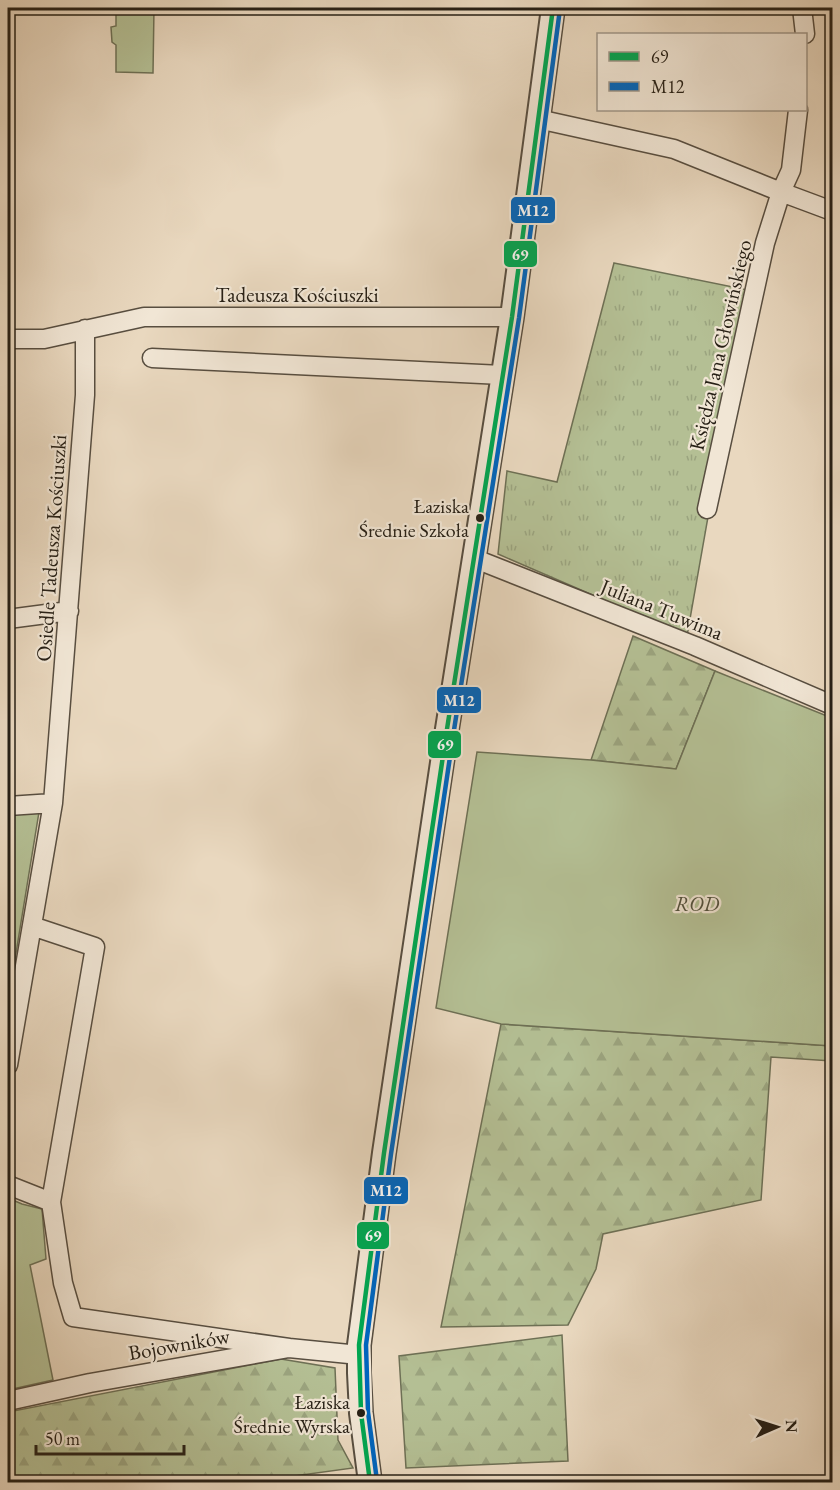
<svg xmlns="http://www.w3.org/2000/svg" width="840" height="1490" font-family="'EB Garamond',serif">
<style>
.grass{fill:url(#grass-tufts);stroke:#6e7055;stroke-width:1.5}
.forest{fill:url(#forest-firs);stroke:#6e7055;stroke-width:1.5}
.green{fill:#b4bf94;stroke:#6e7055;stroke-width:1.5}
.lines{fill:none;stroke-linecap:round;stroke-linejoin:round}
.minor-casing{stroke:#584e40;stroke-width:21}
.tertiary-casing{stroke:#584e40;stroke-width:26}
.minor{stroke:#f1e6d5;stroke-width:18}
.tertiary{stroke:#f1e6d5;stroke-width:22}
.bus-1-casing{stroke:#f1e6d5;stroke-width:9}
.bus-2-casing{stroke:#f1e6d5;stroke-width:9}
.bus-1{stroke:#00a651;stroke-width:4.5}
.bus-2{stroke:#0065bd;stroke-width:4.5}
.bus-dot{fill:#272016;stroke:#f1e6d5;stroke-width:2}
.labels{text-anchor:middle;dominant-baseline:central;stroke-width:4.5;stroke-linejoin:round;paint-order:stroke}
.bus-label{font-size:20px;fill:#272016;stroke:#f1e6d5;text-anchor:end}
.street-label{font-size:21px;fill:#272016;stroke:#f1e6d5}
.park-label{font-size:21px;font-style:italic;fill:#51503c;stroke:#f1e6d5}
.line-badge{stroke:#f1e6d5;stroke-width:2}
.badge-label{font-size:16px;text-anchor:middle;font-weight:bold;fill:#fff}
</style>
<defs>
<pattern id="grass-tufts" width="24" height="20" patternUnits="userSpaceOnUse" patternTransform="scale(1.5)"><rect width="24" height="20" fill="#b4bf94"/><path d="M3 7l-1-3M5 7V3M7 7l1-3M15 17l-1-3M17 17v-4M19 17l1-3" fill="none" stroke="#9ba47f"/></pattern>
<pattern id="forest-firs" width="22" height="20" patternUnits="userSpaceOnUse" patternTransform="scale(1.5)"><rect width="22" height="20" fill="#b4bf94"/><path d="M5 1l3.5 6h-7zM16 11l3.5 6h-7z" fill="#9ba47f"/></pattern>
</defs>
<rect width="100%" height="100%" fill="#e9d8bf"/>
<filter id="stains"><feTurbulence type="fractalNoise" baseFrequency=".00333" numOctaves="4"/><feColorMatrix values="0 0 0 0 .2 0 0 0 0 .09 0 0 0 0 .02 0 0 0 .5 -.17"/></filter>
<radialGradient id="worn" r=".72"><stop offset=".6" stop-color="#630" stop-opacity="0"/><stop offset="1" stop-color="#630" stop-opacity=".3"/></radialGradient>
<path class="grass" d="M 614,263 L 748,290 L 687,636 L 498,554 L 507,471 L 557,482 Z"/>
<path class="forest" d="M 633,636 L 715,671 L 676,769 L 591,760 Z
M 501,1024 L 832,1046 L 832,1061 L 771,1057 L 761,1200 L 603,1234 L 596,1269 L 568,1325 L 441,1327 Z
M 562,1335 L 568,1461 L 406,1468 L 399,1356 Z
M 281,1359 L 335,1368 L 338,1440 L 353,1468 L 251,1482 L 8,1482 L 8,1412 Z
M 570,1479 L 714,1482 L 482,1482 Z"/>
<path class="green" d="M 116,8 L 154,8 L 153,73 L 116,72 L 116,45 L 112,42 L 111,27 L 116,26 Z
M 715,671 L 832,718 L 832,1046 L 501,1024 L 436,1008 L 477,752 L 591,760 L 676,769 Z
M 39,812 L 8,1002 L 8,815 Z
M 8,1198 L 22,1204 L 42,1209 L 46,1259 L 30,1265 L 53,1380 L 8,1390 Z"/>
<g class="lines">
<defs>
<path id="minor" d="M 802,8 L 805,34
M 538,119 L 674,149 L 781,192 L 832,211
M 8,339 L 44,339 L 144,317 L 512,317
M 152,358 L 502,375
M 707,509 L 765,243 L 781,192 L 791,170 L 798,110
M 473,558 L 695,646 L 832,705
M 8,619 L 69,611
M 8,806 L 53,803 L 85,395 L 85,329
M 32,926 L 95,947 L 51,1202
M 8,1065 L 53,803
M 8,1185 L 51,1202 L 63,1283 L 73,1317 L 289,1348
M 8,1401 L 90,1383 L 289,1348 L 359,1355"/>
<path id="tertiary" d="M 370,1482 L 361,1413 L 359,1373 L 359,1345 L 384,1153 L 447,729 L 512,317 L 553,8"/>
</defs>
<use href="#minor" class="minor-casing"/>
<use href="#tertiary" class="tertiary-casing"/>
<use href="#minor" class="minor"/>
<use href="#tertiary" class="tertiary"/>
<defs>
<path id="bus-1" d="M 370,1482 L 361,1413 L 359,1345 L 384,1153 L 447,729 L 512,317 L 553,8"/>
<path id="bus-2" d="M 377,1481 L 368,1412 L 366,1345 L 391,1154 L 454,730 L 519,318 L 560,9"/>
</defs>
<use href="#bus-1" class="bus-1-casing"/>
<use href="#bus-2" class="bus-2-casing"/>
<use href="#bus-1" class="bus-1"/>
<use href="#bus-2" class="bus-2"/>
</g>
<g class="bus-dot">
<circle cx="480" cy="518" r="5"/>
<circle cx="361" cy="1413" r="5"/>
</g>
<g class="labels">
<g class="bus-label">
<text x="469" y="506">Łaziska<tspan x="469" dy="24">Średnie Szkoła</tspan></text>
<text x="350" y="1402">Łaziska<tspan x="350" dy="24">Średnie Wyrska</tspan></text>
</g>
<g class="street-label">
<text x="297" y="294">Tadeusza Kościuszki</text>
<text transform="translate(720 345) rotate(-77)">Księdza Jana Głowińskiego</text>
<text transform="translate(51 548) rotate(-86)">Osiedle Tadeusza Kościuszki</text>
<text transform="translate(662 609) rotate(22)">Juliana Tuwima</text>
<text transform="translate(179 1344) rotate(-10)">Bojowników</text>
</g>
<g class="park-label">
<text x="697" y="903">ROD</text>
</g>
</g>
<g class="line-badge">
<rect x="510" y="196" width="46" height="28" rx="6" fill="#0065bd"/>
<rect x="503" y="240" width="35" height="28" rx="6" fill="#00a651"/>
<rect x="436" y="686" width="46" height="28" rx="6" fill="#0065bd"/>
<rect x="427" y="730" width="35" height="29" rx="6" fill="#00a651"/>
<rect x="363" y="1176" width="46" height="29" rx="6" fill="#0065bd"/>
<rect x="356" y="1221" width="34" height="29" rx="6" fill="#00a651"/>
</g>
<g class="badge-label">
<text x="533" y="216">M12</text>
<text x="520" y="260">69</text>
<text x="459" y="706">M12</text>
<text x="445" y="750">69</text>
<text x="386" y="1196">M12</text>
<text x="373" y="1241">69</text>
</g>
<rect width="840" height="1490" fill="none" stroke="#e9d8bf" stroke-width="30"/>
<rect x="9" y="9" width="822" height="1472" fill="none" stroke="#272016" stroke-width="3"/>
<rect x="15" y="15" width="810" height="1460" fill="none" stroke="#272016" stroke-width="1.5"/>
<rect x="597" y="33" width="210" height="78" fill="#f1e6d5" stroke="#a09789" stroke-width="1.5"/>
<rect x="609" y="52" width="30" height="9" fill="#00a651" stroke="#a09789" stroke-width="1.5"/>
<text x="651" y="63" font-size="18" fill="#272016">69</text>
<rect x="609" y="82" width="30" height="9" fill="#0065bd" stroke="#a09789" stroke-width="1.5"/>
<text x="651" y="93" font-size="18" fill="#272016">M12</text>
<g transform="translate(777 1427) rotate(87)" stroke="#f1e6d5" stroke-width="4.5" paint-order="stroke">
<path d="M0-4.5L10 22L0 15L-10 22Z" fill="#272016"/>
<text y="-9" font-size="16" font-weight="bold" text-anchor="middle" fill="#272016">N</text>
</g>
<path d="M36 1445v9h148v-9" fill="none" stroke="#272016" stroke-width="3"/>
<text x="45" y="1445" font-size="18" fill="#272016" stroke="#f1e6d5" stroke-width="4.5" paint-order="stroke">50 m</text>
<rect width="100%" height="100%" filter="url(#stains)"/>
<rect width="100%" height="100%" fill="url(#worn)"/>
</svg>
